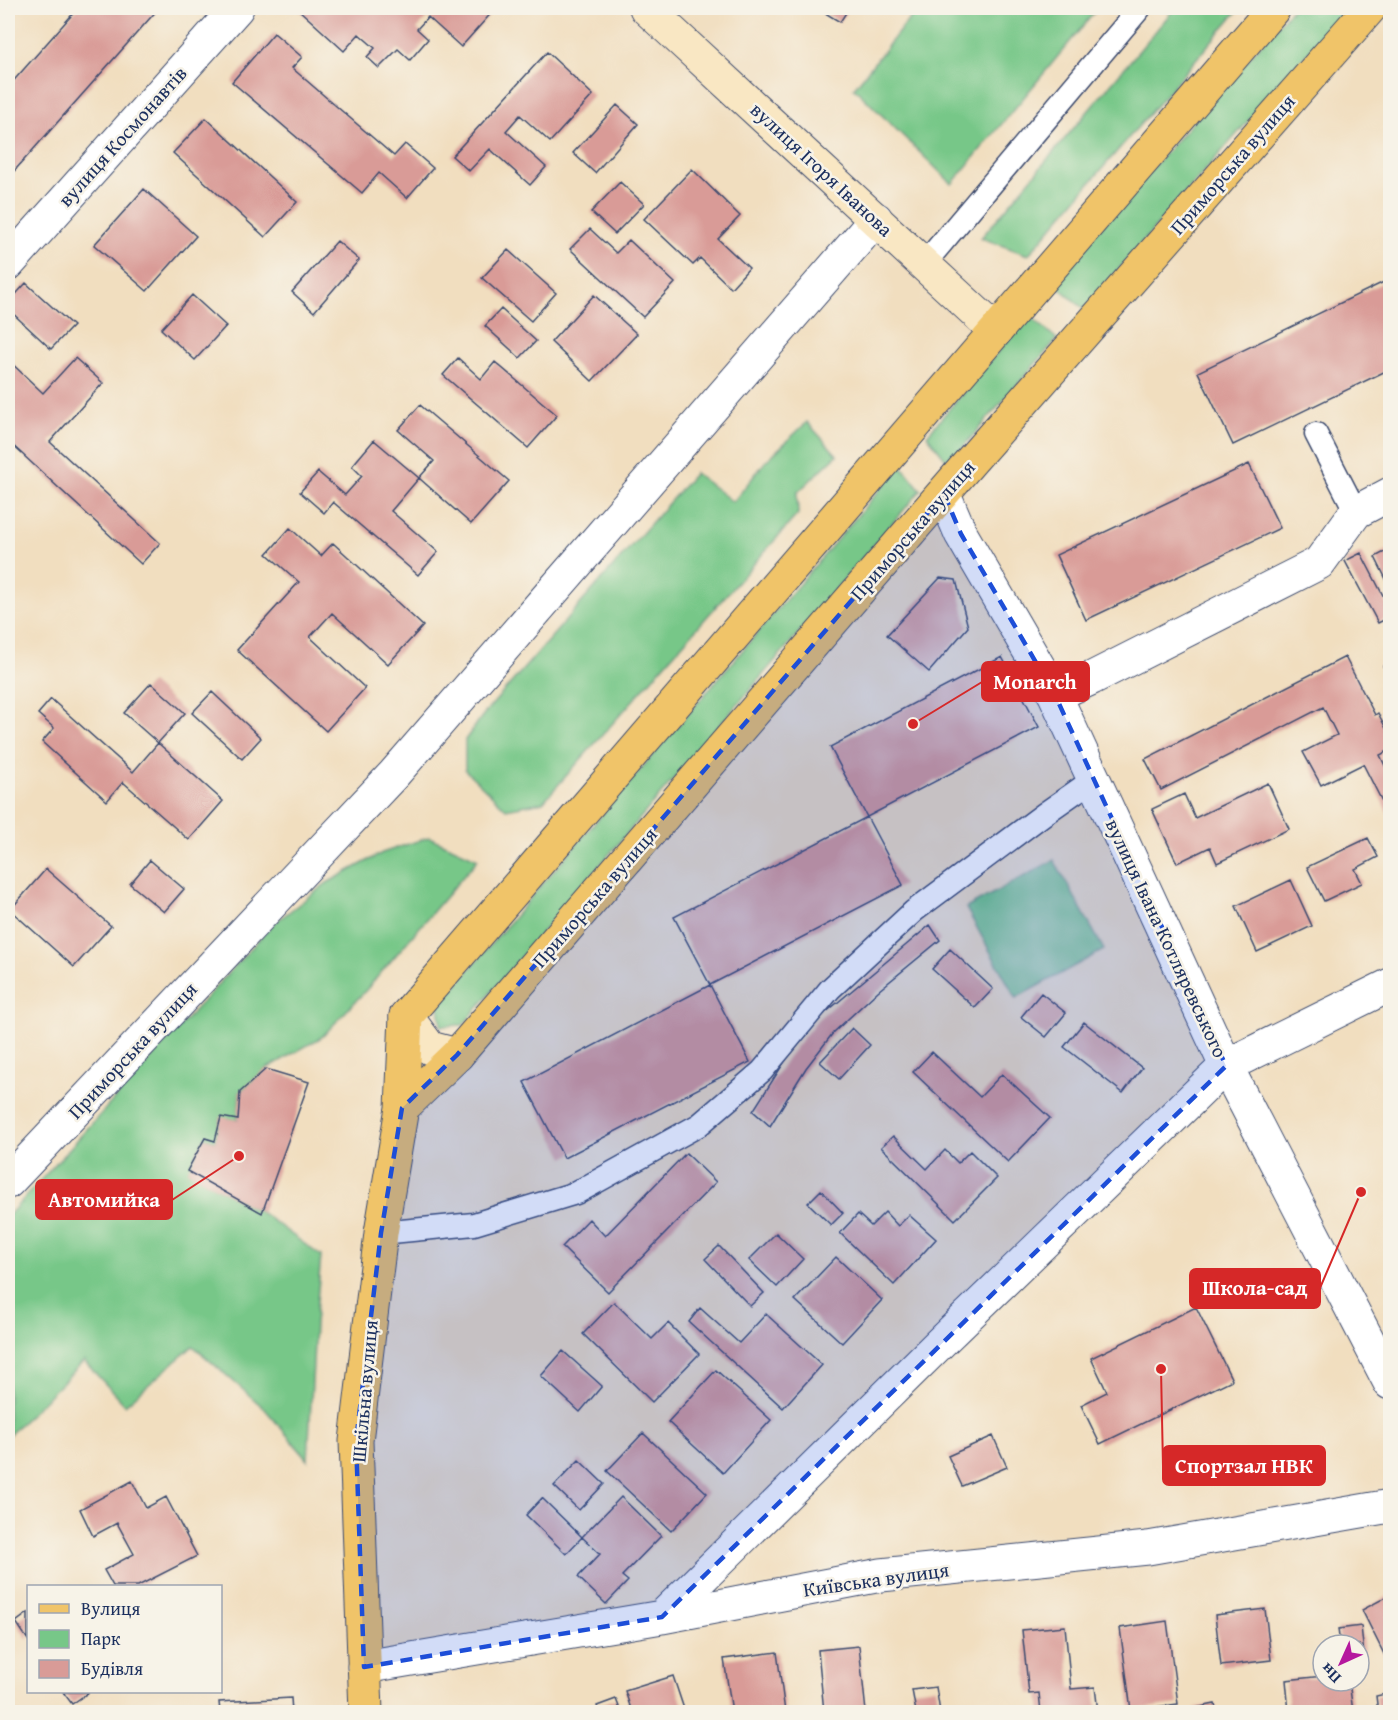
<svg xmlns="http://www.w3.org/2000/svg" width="1398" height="1720" font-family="'Gentium Book Plus',serif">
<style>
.green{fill:#77c788;stroke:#497b73;stroke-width:1.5}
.building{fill:#d99b97}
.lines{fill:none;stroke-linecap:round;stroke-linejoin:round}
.lane-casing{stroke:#3b496d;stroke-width:25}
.street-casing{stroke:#3b496d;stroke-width:35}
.secondary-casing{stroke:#3b496d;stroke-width:35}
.primary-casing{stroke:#3b496d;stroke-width:35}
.lane{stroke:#fff;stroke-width:22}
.street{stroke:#fff;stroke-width:33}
.secondary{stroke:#f9e7c3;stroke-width:33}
.primary{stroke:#f0c469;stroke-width:33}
.marked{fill:#1d4ed8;fill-opacity:0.2;stroke:#1d4ed8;stroke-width:4.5;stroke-dasharray:12 8;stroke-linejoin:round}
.labels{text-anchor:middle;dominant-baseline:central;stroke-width:5;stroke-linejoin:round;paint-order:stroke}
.street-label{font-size:20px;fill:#1b2f5e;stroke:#f7f3e8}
.leader{fill:none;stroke:#d62828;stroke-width:2}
.callout-dot{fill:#d62828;stroke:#f7f3e8;stroke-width:2}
.callout{fill:#d62828;stroke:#d62828;stroke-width:2}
.callout-label{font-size:21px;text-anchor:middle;font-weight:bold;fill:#fff}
</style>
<rect width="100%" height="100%" fill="#f7f3e8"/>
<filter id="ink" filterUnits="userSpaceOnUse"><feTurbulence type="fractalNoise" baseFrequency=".0167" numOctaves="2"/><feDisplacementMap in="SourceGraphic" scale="12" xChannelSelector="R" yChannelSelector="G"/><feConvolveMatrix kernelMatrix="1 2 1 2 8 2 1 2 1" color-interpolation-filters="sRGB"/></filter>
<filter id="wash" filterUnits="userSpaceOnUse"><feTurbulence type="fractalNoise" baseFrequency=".008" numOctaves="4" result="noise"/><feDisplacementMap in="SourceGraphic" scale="24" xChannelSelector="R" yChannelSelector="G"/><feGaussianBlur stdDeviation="1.35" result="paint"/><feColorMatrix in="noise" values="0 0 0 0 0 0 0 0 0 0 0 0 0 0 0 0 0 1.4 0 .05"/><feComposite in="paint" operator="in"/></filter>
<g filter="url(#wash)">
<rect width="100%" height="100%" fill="#f1debf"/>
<path class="green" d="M 918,8 L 1098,8 L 952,184 L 854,88 Z
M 1175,8 L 1240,8 L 1028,255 L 981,238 Z
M 1293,8 L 1347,8 L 1084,309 L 1052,282 Z
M 1029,315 L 1057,339 L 949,463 L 927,435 Z
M 807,422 L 837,455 L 797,493 L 798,514 L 543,802 L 506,809 L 465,770 L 465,740 L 483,715 L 695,473 L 733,502 L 766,461 Z
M 901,465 L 921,490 L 463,1025 L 441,1026 L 439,1005 Z
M 429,837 L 478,859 L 367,989 L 322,1037 L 266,1069 L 240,1092 L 238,1120 L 221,1118 L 215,1141 L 205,1138 L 188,1171 L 262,1213 L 321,1256 L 315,1324 L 308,1460 L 265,1409 L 193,1346 L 125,1405 L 84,1361 L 8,1436 L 8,1216 L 273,924 L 327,883 L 382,853 Z
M 1054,860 L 1104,950 L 1016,998 L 966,908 Z"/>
<g id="blocks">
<path class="building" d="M 78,8 L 159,8 L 8,178 L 8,87 Z
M 300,8 L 494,8 L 495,9 L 461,47 L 428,17 L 417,29 L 428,39 L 410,60 L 398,49 L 379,68 L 367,57 L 375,48 L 359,34 L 344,51 L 298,9 Z
M 817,8 L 849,8 L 840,22 Z
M 274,33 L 302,57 L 292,68 L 394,156 L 405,144 L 433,168 L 407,198 L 379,173 L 362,193 L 232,82 Z
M 547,52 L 593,95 L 550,142 L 520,115 L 506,131 L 546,167 L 530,185 L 490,149 L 469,171 L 452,156 Z
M 617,105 L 638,124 L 595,173 L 573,153 Z
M 206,118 L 297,202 L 265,237 L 173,153 Z
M 692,169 L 740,216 L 718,239 L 749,268 L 731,288 L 700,258 L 693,265 L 644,219 Z
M 620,182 L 644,204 L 615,234 L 591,212 Z
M 144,189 L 196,236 L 147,291 L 94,245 Z
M 590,229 L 616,253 L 629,240 L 675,283 L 643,317 L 570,249 Z
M 337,241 L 359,260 L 314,312 L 292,292 Z
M 508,250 L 556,293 L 531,321 L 482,278 Z
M 1390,279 L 1390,369 L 1233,445 L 1198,372 Z
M 26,283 L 73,326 L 51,349 L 8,309 L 8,303 Z
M 192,295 L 226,326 L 195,360 L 161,329 Z
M 594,295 L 637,334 L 592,381 L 551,342 Z
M 501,309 L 536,341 L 520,358 L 485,326 Z
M 75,358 L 103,383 L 50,442 L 160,543 L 141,564 L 8,441 L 8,360 L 43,393 Z
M 458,358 L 481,379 L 495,362 L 557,415 L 528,448 L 443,375 Z
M 420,405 L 509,481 L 471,524 L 419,478 L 391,511 L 438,552 L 418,575 L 333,502 L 324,513 L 300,492 L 318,472 L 345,495 L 362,476 L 352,466 L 374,440 L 419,478 L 434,461 L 398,430 Z
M 1249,464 L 1280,528 L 1086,620 L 1056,555 Z
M 290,528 L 321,556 L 333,543 L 423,626 L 388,664 L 332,613 L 310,637 L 365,688 L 326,731 L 237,650 L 299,582 L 267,554 Z
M 1390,549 L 1390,587 L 1375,557 Z
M 1361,553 L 1390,609 L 1390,617 L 1378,623 L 1345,561 Z
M 940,578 L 956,580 L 968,627 L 929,672 L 887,635 Z
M 1002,657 L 1039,727 L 867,817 L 830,747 Z
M 1345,657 L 1375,715 L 1378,713 L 1390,736 L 1390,750 L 1380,755 L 1389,774 L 1390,774 L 1390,817 L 1363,764 L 1321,785 L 1303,752 L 1337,735 L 1323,707 L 1161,790 L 1145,759 Z
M 1390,662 L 1390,681 L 1383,666 Z
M 151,683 L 185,713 L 158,743 L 124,713 Z
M 212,692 L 261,738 L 242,759 L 192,713 Z
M 51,699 L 133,772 L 158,743 L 223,801 L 189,840 L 123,782 L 107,801 L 42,742 L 54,728 L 38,714 Z
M 1268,783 L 1289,829 L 1217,863 L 1210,847 L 1177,863 L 1152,809 L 1184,794 L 1195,818 Z
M 867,817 L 903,885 L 710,985 L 674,917 Z
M 1368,838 L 1378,857 L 1355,869 L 1362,883 L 1324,901 L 1307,867 Z
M 150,860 L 184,889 L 164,912 L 130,884 Z
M 46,869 L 111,926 L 74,967 L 10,910 Z
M 1291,880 L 1312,926 L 1257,952 L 1236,906 Z
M 930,925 L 940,940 L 878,991 L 833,1033 L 806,1068 L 770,1126 L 753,1111 L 787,1058 L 818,1019 Z
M 950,949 L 993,989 L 975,1008 L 932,969 Z
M 710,985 L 750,1062 L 564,1158 L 524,1082 Z
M 1041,993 L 1066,1013 L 1046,1037 L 1021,1017 Z
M 1084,1022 L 1142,1068 L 1123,1093 L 1064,1047 Z
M 852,1028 L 870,1045 L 839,1079 L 820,1062 Z
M 932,1052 L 980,1097 L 1002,1074 L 1050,1118 L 1008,1162 L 913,1072 Z
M 266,1069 L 309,1082 L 262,1213 L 187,1171 L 205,1138 L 215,1141 L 221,1117 L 238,1120 L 240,1092 Z
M 893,1136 L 927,1169 L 945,1150 L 958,1163 L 970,1151 L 997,1178 L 955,1220 L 881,1147 Z
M 686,1153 L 716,1182 L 608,1292 L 562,1247 L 589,1219 L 605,1236 Z
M 821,1190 L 843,1213 L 831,1225 L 808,1203 Z
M 885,1212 L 898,1226 L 909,1215 L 936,1239 L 894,1285 L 840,1233 L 858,1214 L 871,1226 Z
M 776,1233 L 803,1259 L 777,1287 L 749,1260 Z
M 719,1246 L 764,1293 L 750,1306 L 705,1259 Z
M 836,1257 L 882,1300 L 842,1343 L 795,1300 Z
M 614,1302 L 652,1339 L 668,1323 L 699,1354 L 652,1402 L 583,1334 Z
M 1196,1307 L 1232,1380 L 1100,1444 L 1081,1405 L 1107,1392 L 1091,1358 Z
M 700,1308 L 739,1343 L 766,1314 L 822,1365 L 783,1408 L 689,1322 Z
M 563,1351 L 602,1386 L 580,1412 L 541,1376 Z
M 716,1370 L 771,1420 L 723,1473 L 668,1422 Z
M 643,1433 L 707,1493 L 671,1531 L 607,1471 Z
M 993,1436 L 1007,1467 L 962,1486 L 948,1456 Z
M 579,1460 L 604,1484 L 579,1510 L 554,1486 Z
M 132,1481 L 146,1508 L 166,1497 L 197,1556 L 138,1586 L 113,1586 L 104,1570 L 134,1554 L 117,1523 L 93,1536 L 80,1509 Z
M 621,1497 L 661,1536 L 622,1576 L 628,1581 L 606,1604 L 578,1577 L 600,1554 L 582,1537 L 566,1554 L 526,1515 L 542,1498 L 582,1537 Z
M 1390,1595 L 1390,1666 L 1362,1610 Z
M 1265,1609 L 1271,1660 L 1221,1666 L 1215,1615 Z
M 28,1613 L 28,1640 L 16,1622 Z
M 1167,1621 L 1178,1704 L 1131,1710 L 1120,1628 Z
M 1065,1626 L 1071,1689 L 1095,1687 L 1098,1712 L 1041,1712 L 1039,1693 L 1029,1694 L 1022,1630 Z
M 1361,1626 L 1365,1665 L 1359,1666 L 1359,1645 L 1340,1645 L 1338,1629 Z
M 859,1646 L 866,1712 L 824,1712 L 818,1650 Z
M 777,1652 L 785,1712 L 732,1712 L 724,1659 Z
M 673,1676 L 685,1712 L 632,1712 L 625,1691 Z
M 1323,1676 L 1323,1681 L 1349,1681 L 1353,1712 L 1289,1712 L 1286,1680 Z
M 936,1687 L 940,1712 L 916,1712 L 912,1690 Z
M 63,1692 L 89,1692 L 72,1704 Z
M 1390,1693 L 1390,1712 L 1378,1712 L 1376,1696 Z
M 291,1698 L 292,1712 L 220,1712 L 219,1702 Z
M 616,1699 L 621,1712 L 599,1712 L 597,1706 Z
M 1215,1704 L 1217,1712 L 1196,1712 L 1195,1708 Z"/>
</g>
</g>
<g filter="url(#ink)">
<use href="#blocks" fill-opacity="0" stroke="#3b496d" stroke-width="1.5"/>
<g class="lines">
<defs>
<path id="lane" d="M 924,264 L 1140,8
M 1316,434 L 1356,512
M 381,1233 L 474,1224 L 576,1193 L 699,1125 L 762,1071 L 830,989 L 914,911 L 1044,814 L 1094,779"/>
<path id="street" d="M 8,264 L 237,8
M 944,494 L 961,534 L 1055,695 L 1226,1066 L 1390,1383
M 1055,695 L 1092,678 L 1319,563 L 1356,512 L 1390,494
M 8,1182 L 394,774 L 876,219
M 662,1617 L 945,1338 L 1226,1066 L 1390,985
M 364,1667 L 662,1617 L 881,1575 L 1148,1548 L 1390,1506"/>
<path id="secondary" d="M 646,8 L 996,331
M 406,1016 L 430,1048 L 457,1055"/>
<path id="primary" d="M 402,1108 L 457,1055 L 970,462 L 1370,8
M 366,1712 L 356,1441 L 381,1233 L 402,1108 L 406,1016 L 1274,8"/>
</defs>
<use href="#lane" class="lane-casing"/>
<use href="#street" class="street-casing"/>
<use href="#secondary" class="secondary-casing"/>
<use href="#primary" class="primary-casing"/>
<use href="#lane" class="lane"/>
<use href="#street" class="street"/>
<use href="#secondary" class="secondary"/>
<use href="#primary" class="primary"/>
</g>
</g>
<path class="marked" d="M 944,494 L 961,534 L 1055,695 L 1226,1066 L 662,1617 L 364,1667 L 356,1441 L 381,1233 L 402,1108 L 457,1055 Z"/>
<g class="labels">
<g class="street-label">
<text transform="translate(122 136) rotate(-48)">вулиця Космонавтів</text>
<text transform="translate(1232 164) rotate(-49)">Приморська вулиця</text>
<text transform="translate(822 169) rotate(43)">вулиця Ігоря Іванова</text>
<text transform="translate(912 530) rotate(-49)">Приморська вулиця</text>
<text transform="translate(594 897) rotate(-49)">Приморська вулиця</text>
<text transform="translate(1167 938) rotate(65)">вулиця Івана Котляревського</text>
<text transform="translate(132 1050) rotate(-47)">Приморська вулиця</text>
<text transform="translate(364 1391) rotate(-85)">Шкільна вулиця</text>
<text transform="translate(876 1579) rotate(-8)">Київська вулиця</text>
</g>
</g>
<path class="leader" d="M913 724L982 682M239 1156L172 1200M1361 1192L1320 1288M1161 1369L1163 1466"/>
<g class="callout-dot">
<circle cx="913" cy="724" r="6"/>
<circle cx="239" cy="1156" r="6"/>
<circle cx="1361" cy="1192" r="6"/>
<circle cx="1161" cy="1369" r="6"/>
</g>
<g class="callout">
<rect x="982" y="662" width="107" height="39" rx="6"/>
<rect x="36" y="1180" width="136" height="39" rx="6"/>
<rect x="1190" y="1269" width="130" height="39" rx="6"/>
<rect x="1163" y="1446" width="162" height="39" rx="6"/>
</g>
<g class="callout-label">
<text x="1035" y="689">Monarch</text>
<text x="104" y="1207">Автомийка</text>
<text x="1255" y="1295">Школа-сад</text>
<text x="1244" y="1473">Спортзал НВК</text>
</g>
<rect width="1398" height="1720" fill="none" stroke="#f7f3e8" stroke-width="30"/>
<rect x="27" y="1585" width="195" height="108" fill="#f7f3e8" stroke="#9fa5b1" stroke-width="1.5"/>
<rect x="39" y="1604" width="30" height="9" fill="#f0c469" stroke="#9fa5b1" stroke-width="1.5"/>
<text x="81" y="1615" font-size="18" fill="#1b2f5e">Вулиця</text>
<rect x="39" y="1630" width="30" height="18" fill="#77c788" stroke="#9fa5b1" stroke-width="1.5"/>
<text x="81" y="1645" font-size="18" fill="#1b2f5e">Парк</text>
<rect x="39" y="1660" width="30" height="18" fill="#d99b97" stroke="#9fa5b1" stroke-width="1.5"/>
<text x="81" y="1675" font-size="18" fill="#1b2f5e">Будівля</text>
<g transform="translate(1341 1663) rotate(225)"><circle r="28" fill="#f7f3e8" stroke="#9fa5b1" stroke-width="1.5"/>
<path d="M0-4.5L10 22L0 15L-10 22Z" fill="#b5179e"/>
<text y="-9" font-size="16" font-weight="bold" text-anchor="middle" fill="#1b2f5e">Пн</text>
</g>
</svg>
